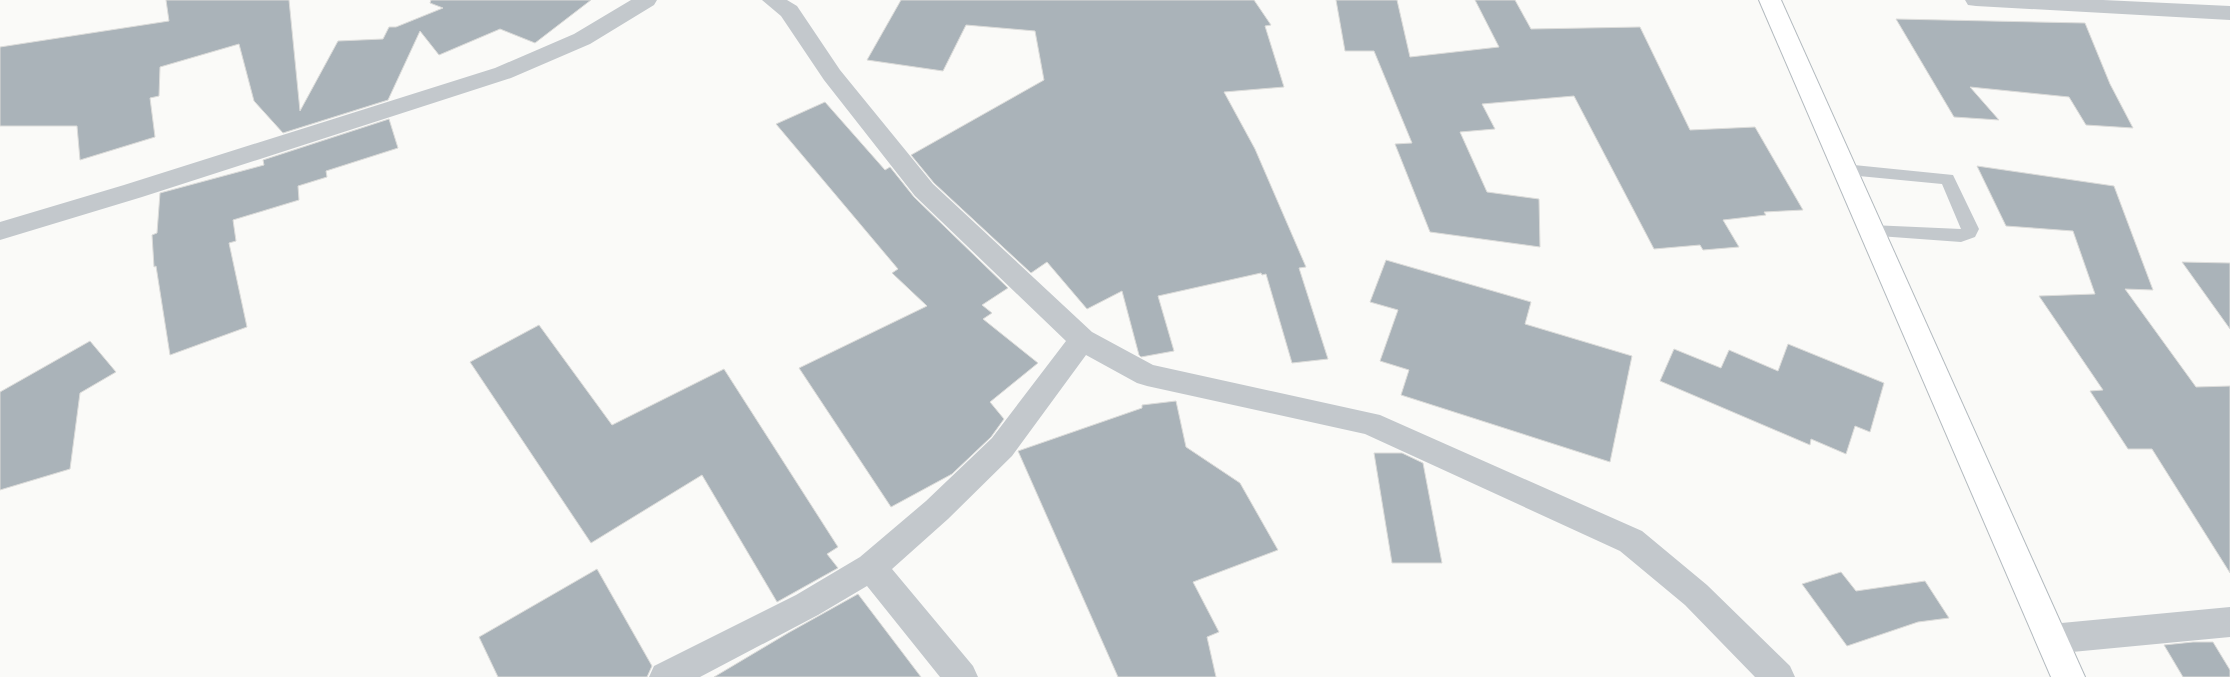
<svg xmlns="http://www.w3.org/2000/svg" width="2230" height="677" font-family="Overpass,sans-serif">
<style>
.building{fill:#aab3b9;stroke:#dcdcda}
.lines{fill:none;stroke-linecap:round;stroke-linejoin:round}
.secondary-casing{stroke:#b3babf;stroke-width:2}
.service{fill:#c3c8cc;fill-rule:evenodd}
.minor{fill:#c3c8cc;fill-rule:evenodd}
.secondary{fill:#fff;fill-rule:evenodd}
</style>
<rect width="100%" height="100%" fill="#fafaf8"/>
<path class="building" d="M 166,0 L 289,0 L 300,111 L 338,41 L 383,39 L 389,27 L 396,27 L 443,8 L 430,3 L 431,0 L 591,0 L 535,43 L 500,29 L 439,55 L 420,31 L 388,100 L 283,133 L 254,101 L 239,44 L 160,67 L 159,96 L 150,98 L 155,137 L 80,160 L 77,126 L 0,126 L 0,47 L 169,21 Z
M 901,0 L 1254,0 L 1271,25 L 1265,26 L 1284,87 L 1224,92 L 1255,149 L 1306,267 L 1299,268 L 1328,359 L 1292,363 L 1266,274 L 1262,275 L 1261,273 L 1158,296 L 1174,351 L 1141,357 L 1139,355 L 1122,291 L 1087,309 L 1047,262 L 1031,273 L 934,183 L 911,155 L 1044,80 L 1035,31 L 966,25 L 943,71 L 867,60 Z
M 1336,0 L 1397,0 L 1410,57 L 1499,47 L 1475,0 L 1515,0 L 1531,29 L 1640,27 L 1690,130 L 1755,127 L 1803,210 L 1764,212 L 1766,215 L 1723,220 L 1739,247 L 1703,250 L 1700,245 L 1654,249 L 1574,96 L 1482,104 L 1495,129 L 1460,132 L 1487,192 L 1539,199 L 1540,247 L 1430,232 L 1395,144 L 1412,143 L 1374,51 L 1345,51 Z
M 1896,19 L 2085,23 L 2110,84 L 2133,128 L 2086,125 L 2069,97 L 1970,87 L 1999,120 L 1954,117 Z
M 825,102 L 885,170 L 890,167 L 914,197 L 1008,288 L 982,305 L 992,313 L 983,319 L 1038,363 L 990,402 L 1004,419 L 991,437 L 952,474 L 891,507 L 799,368 L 927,306 L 892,273 L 898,269 L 776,124 Z
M 389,119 L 398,148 L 326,171 L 327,177 L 298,186 L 299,200 L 233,220 L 236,241 L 229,243 L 247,327 L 170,355 L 156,266 L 154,267 L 152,235 L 157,233 L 160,193 L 264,165 L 263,160 Z
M 1977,166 L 2114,186 L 2153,290 L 2125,289 L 2196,387 L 2230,386 L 2230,573 L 2152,449 L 2128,449 L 2090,391 L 2103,390 L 2039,296 L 2095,294 L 2073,231 L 2006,226 Z
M 1386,260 L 1531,302 L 1525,324 L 1632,356 L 1610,462 L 1401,395 L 1409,370 L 1380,361 L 1398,310 L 1370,302 Z
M 2182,262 L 2230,263 L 2230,329 Z
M 539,325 L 612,425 L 724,369 L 838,547 L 827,554 L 838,568 L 777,602 L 702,475 L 591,543 L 470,362 Z
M 90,341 L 116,372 L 80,393 L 70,469 L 0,490 L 0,392 Z
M 1788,344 L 1884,383 L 1870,432 L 1855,426 L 1846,454 L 1811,439 L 1810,445 L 1660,381 L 1674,349 L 1721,368 L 1729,350 L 1778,371 Z
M 1176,401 L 1186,447 L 1240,483 L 1278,550 L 1193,582 L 1219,632 L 1207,637 L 1216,677 L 1118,677 L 1018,451 L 1142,408 L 1142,405 Z
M 1374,453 L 1402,453 L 1423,463 L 1442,563 L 1392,563 Z
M 597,569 L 652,666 L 647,677 L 498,677 L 479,637 Z
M 1841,572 L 1856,591 L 1925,581 L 1949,618 L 1918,622 L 1847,646 L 1802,584 Z
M 858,594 L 921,677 L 714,677 L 788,633 Z
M 2193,642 L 2213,642 L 2230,670 L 2230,677 L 2183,677 L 2164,645 Z"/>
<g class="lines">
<defs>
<path id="secondary" d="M 1759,0 L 1781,0 L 2085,677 L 2051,677 Z"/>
</defs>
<use href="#secondary" class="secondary-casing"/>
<path class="service" d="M 1844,164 L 1953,175 L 1979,229 L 1975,237 L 1961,242 L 1865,235 L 1862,231 L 1865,227 L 1871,225 L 1961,229 L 1942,184 L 1838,174 L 1836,170 L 1838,166 Z"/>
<path class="minor" d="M 631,0 L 657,0 L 654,5 L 590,44 L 511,78 L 142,197 L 0,240 L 0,222 L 124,185 L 495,68 L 574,34 Z
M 762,0 L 787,0 L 797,6 L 840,70 L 933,184 L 1092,332 L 1153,365 L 1380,415 L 1642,531 L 1707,585 L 1790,666 L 1795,677 L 1755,677 L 1685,605 L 1620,551 L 1365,434 L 1147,386 L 1137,383 L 1086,355 L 1012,456 L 948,519 L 892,569 L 973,666 L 978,677 L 940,677 L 867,586 L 818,615 L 700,677 L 649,677 L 654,666 L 796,595 L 860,557 L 926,501 L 992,438 L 1066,341 L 915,196 L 824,80 L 781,16 Z
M 1965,0 L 2103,0 L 2230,6 L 2230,20 L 1976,6 L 1968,5 Z
M 2230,607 L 2230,637 L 2051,654 L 2039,650 L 2035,639 L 2039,628 L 2051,624 Z"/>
<use href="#secondary" class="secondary"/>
</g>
</svg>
